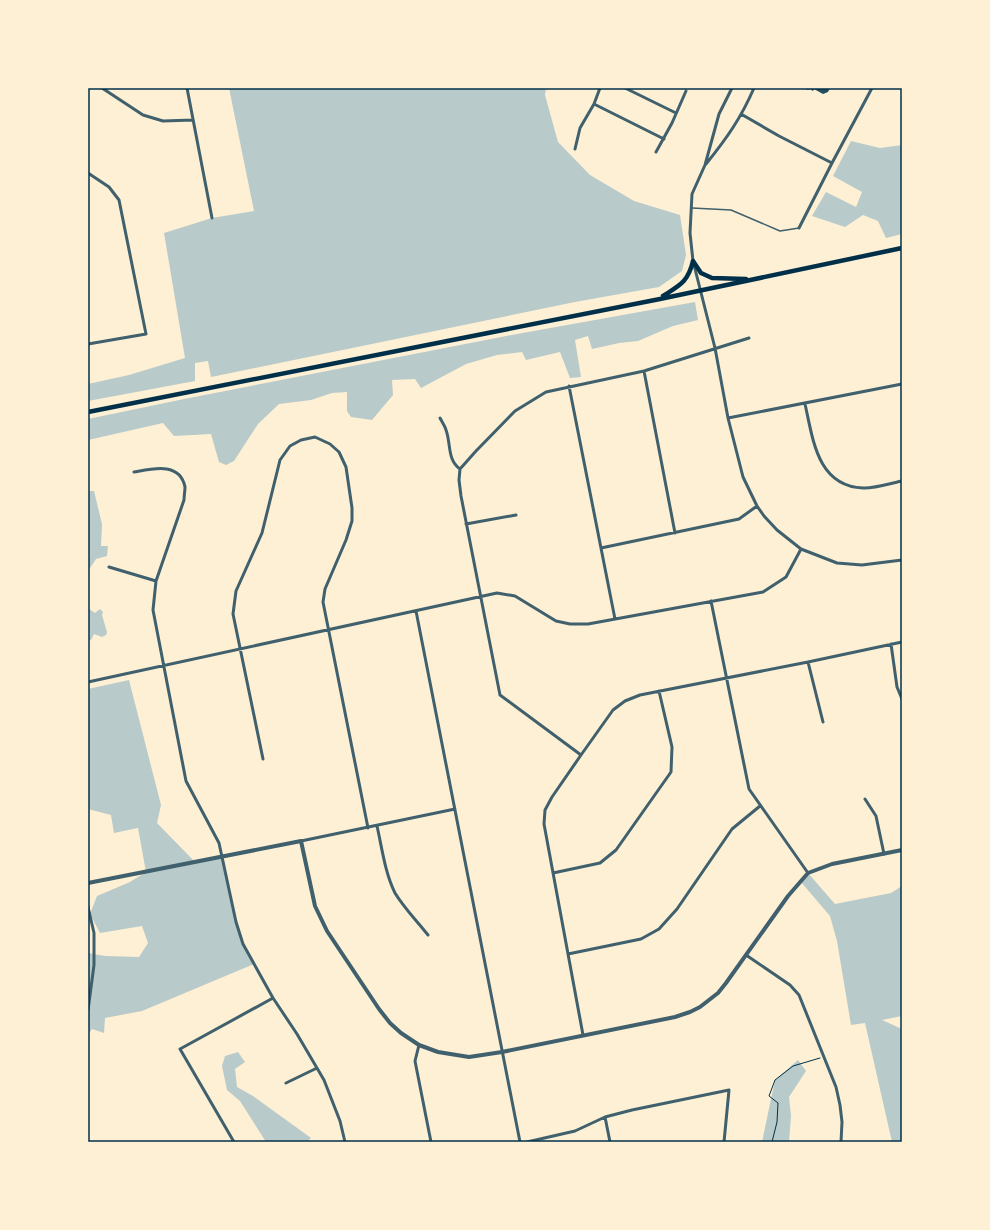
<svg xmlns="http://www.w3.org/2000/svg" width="990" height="1230" font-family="'Asap Condensed',sans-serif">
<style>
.green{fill:#b9caca}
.building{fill:#264d5e}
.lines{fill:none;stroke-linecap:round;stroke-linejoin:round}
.path{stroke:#003049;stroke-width:1}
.service{stroke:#3f606c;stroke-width:1.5}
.minor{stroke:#3f606c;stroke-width:3}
.tertiary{stroke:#3f606c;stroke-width:4}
.secondary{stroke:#003049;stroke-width:4.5}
.neatline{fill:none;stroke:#003049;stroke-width:1.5}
</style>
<rect width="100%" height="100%" fill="#fdf0d5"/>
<path class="green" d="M 229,88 L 546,88 L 545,95 L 558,142 L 590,175 L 634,201 L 680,215 L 686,255 L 682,271 L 659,287 L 575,302 L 211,377 L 208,361 L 195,363 L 195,381 L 88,401 L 88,384 L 129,375 L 185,358 L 164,233 L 212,218 L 254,211 Z
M 851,141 L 880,148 L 902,145 L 902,234 L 886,238 L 878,221 L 863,215 L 845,227 L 812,216 L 826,192 L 856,207 L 862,192 L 833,176 Z
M 695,302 L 698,320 L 673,326 L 638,341 L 619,343 L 592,349 L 588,336 L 575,340 L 581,377 L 570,378 L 560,352 L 526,360 L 522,352 L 497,355 L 466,364 L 421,388 L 415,379 L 392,380 L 393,395 L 372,420 L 351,417 L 347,411 L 347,392 L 332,393 L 311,400 L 279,404 L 258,424 L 234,461 L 226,465 L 219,462 L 211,434 L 174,436 L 163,423 L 88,440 L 88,419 L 184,399 L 517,334 Z
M 88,491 L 94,491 L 102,524 L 101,546 L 108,546 L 107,556 L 96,559 L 88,571 Z
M 88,608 L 95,613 L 100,609 L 103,612 L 102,615 L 107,632 L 106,635 L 102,637 L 94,634 L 91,640 L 88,641 Z
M 129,680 L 161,805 L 157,823 L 195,862 L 223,857 L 236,922 L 243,944 L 254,964 L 142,1011 L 105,1018 L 104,1033 L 92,1029 L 88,1035 L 88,953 L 105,956 L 139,957 L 148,943 L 142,926 L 100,933 L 90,914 L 97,896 L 130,882 L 146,872 L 138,828 L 114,833 L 111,815 L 88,809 L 88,689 Z
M 808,873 L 835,904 L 891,893 L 902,886 L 902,1016 L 882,1020 L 902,1029 L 902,1142 L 892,1142 L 865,1023 L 851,1025 L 837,941 L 830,916 L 801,882 Z
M 238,1052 L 245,1062 L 235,1069 L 237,1087 L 253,1096 L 311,1138 L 307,1142 L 266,1142 L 240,1101 L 227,1090 L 222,1066 L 225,1056 Z
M 798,1060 L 806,1071 L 789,1097 L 791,1116 L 789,1142 L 762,1142 L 775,1080 Z"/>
<path class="building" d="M 803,88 L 830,88 L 828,92 L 823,94 L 814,89 L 813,91 L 810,89 L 808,90 Z"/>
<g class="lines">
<path class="path" d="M 772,1142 L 777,1122 L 778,1103 L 769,1096 L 775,1080 L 793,1066 L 820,1058"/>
<path class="service" d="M 692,208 L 731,210 L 780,231 L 799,228"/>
<path class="minor" d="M 102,88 L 143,115 L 163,121 L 193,120
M 187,88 L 212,218
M 625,88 L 676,113
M 732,88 L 719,114 L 705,165 L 692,194 L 690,233 L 693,261 L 715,348 L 728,418 L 743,477 L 757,506 L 764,516 L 777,530 L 801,549 L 837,563 L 862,565 L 902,560
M 594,104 L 664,139
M 741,114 L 779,136 L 832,163
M 575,149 L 580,128 L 594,104 L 600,88
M 656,152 L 672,123 L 686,91
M 706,164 C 727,138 741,118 754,88
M 88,173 L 109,187 L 119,200 L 146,334 L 88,344
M 799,228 L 832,163 L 872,88
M 644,371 L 675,533
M 569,386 L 615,619
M 805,404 C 813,439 817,486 863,488 C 872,489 892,483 902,481
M 440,418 C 442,422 445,426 446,430 C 451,443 447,460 460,469 L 459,480 L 461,496 L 500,695 L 581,755 L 552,797 L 545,810 L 544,824 L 583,1035
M 728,418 L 902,384
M 460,469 L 476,451 L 515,411 L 546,392 L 644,371 L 749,338
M 134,472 C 151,469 180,461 185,487 C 185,491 184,496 184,500 L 156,581 L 153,610 L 186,781 L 219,843 L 236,922 L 243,944 L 273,998 L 297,1034 L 324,1080 L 340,1121 L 345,1142
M 466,524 L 516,515
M 601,548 L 739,519 L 757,506
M 109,567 L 156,581
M 711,601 L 749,789 L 808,873
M 416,611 L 520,1142
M 891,644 L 897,687 L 902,699
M 808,662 L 823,722
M 88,682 L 497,593 L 515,596 L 556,621 L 570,624 L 588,624 L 763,592 L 786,577 L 801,549
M 581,755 L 613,710 L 625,701 L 640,695 L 808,662 L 902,642
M 263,759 L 233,614 L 236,591 L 262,533 L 280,460 L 290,446 L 301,440 L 315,437 L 330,444 L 339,452 L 346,467 L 352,508 L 352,521 L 346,540 L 325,589 L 323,602 L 368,828
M 865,799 L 876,816 L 884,854
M 377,826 C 382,848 385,873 395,893 C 404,908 417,921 428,935
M 301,841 L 455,809
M 553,873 L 600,863 L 616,850 L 671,772 L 672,747 L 659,691
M 88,907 L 94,933 L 94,965 L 88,1010
M 568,954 L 641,939 L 659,929 L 677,909 L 732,829 L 760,806
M 746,955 L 790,985 L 799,995 L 836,1087 L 840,1105 L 842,1122 L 841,1142
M 419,1045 L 415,1061 L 431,1142
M 286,1083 L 317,1068
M 605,1117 L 610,1142
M 234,1142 L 180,1049 L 273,998
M 527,1142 L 575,1131 L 605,1117 L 632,1110 L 729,1090 L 724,1142"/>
<path class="tertiary" d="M 88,883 L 301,841 L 315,906 L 327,931 L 379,1009 L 390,1023 L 401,1033 L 419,1045 L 438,1052 L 469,1057 L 502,1052 L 675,1017 L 690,1012 L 700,1007 L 718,993 L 726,983 L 788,896 L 808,873 L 832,864 L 902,850"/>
<path class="secondary" d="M 693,261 L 701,273 L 712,278 L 746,279
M 663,296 C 680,285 688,282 693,261
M 88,412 L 660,299 L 902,248"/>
</g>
<rect width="990" height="1230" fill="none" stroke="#fdf0d5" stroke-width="178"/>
<rect x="89" y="89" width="812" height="1052" class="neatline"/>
</svg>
